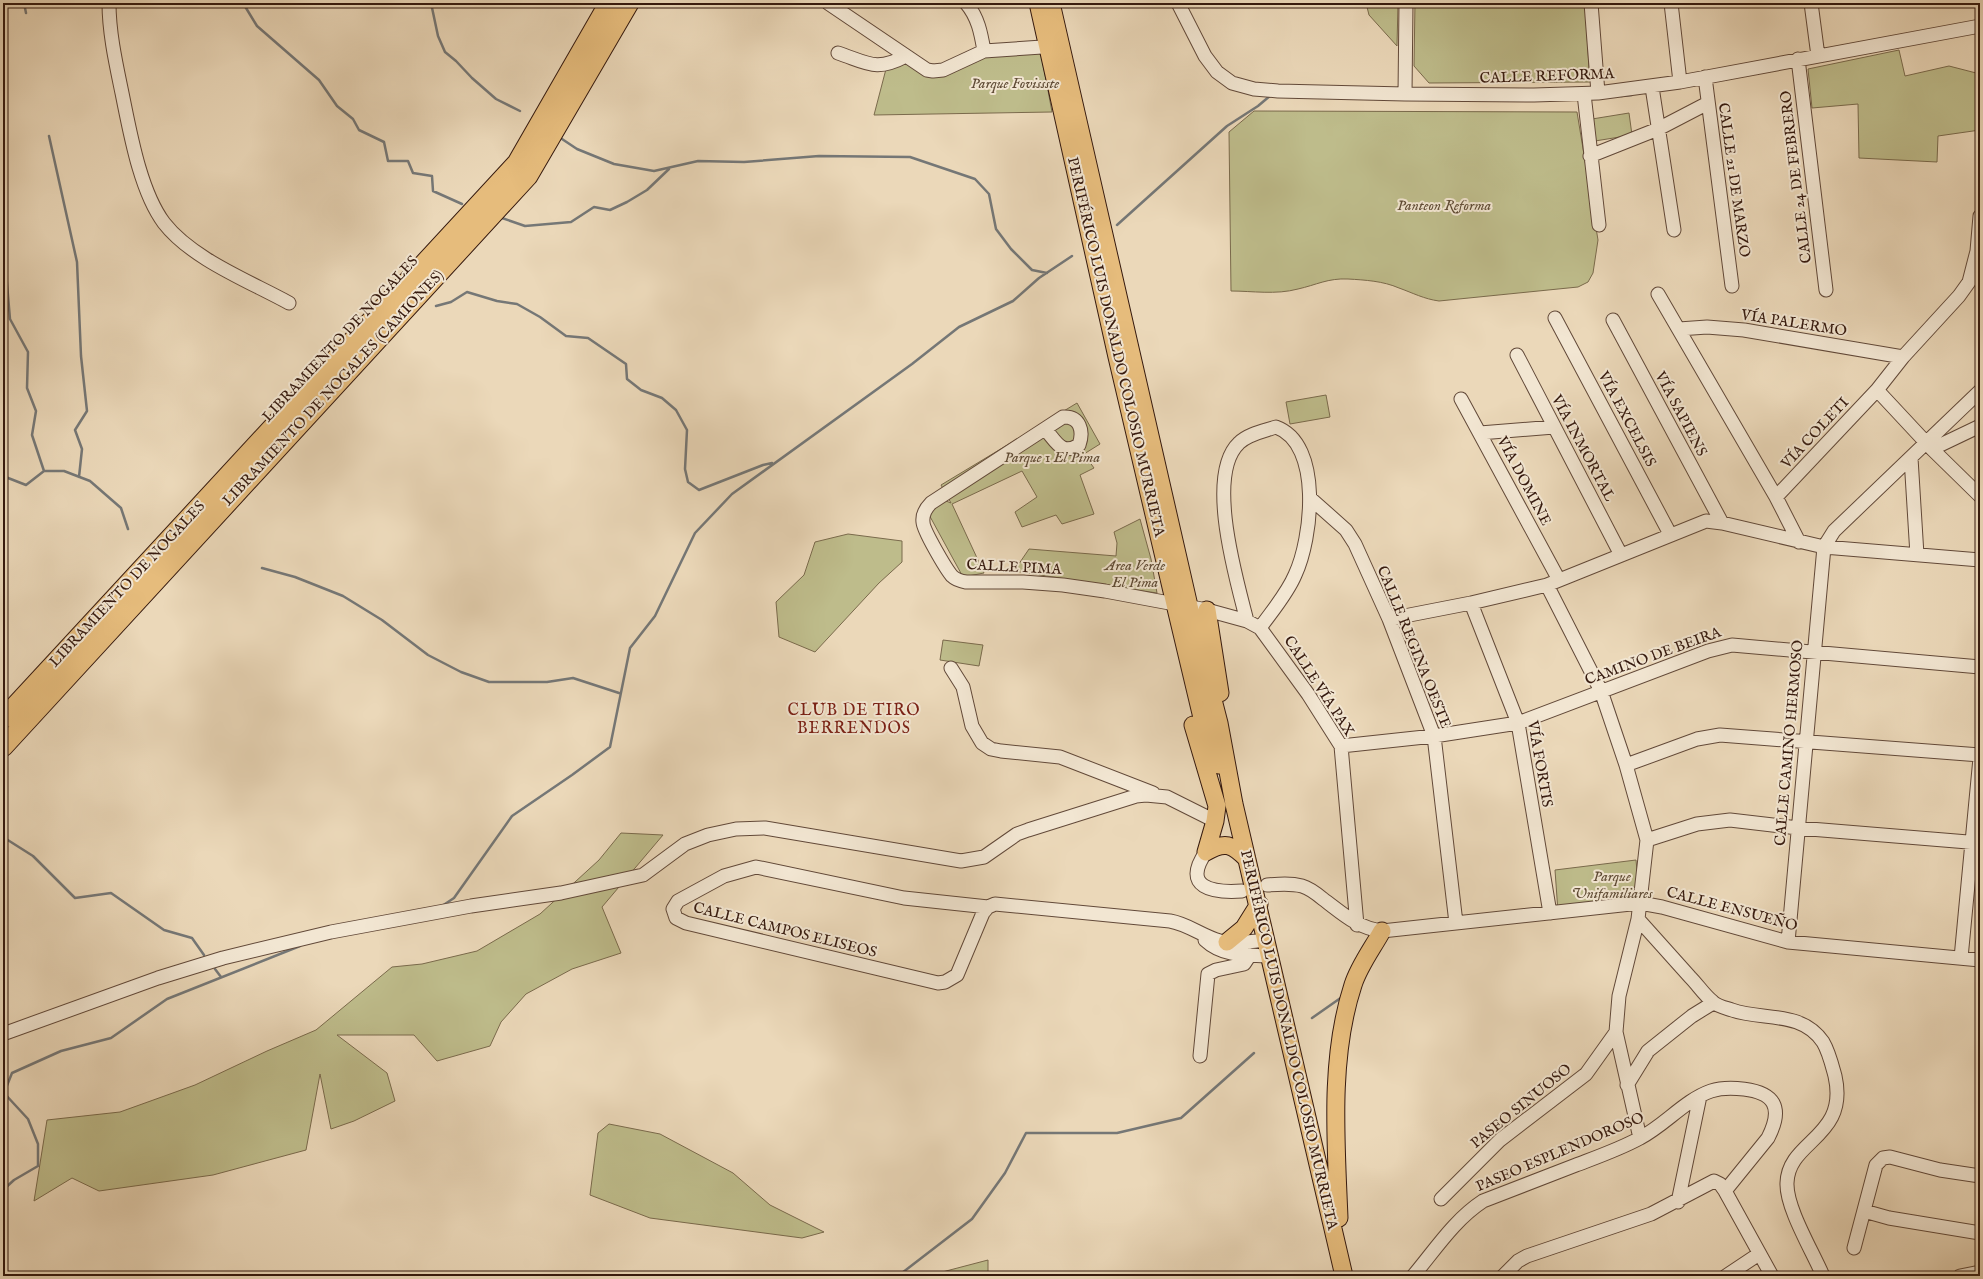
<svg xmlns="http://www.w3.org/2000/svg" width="1983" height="1279" font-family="'IM FELL English',serif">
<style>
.green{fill:#bebc8b;stroke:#7a6a4c}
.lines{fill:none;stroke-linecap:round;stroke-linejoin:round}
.stream{stroke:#757776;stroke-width:2.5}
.minor-casing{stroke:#624939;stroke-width:15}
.major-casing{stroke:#35190e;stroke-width:19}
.highway-casing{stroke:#35190e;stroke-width:21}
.minor{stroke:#f2e6d2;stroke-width:13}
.major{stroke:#e6bc7c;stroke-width:17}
.highway{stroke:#e6bc7c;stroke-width:19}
.labels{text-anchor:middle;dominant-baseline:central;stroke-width:4;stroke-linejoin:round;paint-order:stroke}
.street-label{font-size:15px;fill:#35190e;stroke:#f2e6d2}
.park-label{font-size:15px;font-style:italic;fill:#5e4a34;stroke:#f2e6d2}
.neighbourhood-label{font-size:16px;letter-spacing:1px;fill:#7a1f14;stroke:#f2e6d2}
</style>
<rect width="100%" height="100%" fill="#ebd8b9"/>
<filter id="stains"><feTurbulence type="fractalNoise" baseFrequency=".005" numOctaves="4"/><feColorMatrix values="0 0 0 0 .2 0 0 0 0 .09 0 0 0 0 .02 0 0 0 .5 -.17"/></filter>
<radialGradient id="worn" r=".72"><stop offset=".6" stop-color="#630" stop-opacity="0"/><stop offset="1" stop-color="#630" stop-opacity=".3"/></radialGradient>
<path class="green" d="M 1366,3 L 1398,3 L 1397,46 L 1369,15 Z
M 1415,3 L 1585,3 L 1590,82 L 1429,83 L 1414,66 Z
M 1899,50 L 1905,76 L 1949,66 L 1980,74 L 1980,130 L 1938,136 L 1937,162 L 1859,158 L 1858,104 L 1812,108 L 1808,69 Z
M 1041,53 L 1052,112 L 874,115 L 886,69 L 906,59 L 924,72 L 994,54 Z
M 1254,111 L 1577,112 L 1598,240 L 1593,273 L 1588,282 L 1578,287 L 1439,301 C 1424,299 1413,293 1399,288 C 1383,281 1365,280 1348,279 C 1328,278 1316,285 1298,289 C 1276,295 1252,291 1231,291 L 1229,132 Z
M 1629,113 L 1632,135 L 1595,141 L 1592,119 Z
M 1326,395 L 1330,417 L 1290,424 L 1286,402 Z
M 1077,403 L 1100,444 L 1084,454 L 1094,468 L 1080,475 L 1094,514 L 1062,524 L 1056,515 L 1022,527 L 1015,512 L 1037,497 L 1022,471 L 952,504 L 984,573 L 963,577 L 927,511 L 946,501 L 951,503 L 941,485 Z
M 1140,519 L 1151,559 L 1157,593 L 1014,571 L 1029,549 L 1116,556 L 1117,543 L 1114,532 Z
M 848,534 L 902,541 L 902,562 L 879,583 L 815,652 L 779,637 L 776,602 L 804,575 L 815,542 Z
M 943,640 L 983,645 L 979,666 L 940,660 Z
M 621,833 L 663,835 L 602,907 L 621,953 L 572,969 L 526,994 L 501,1022 L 490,1046 L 437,1061 L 414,1035 L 337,1035 L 387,1073 L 395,1101 L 354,1121 L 331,1129 L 320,1074 L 306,1150 L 213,1175 L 99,1191 L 72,1178 L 34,1201 L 47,1120 L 120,1112 L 195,1085 L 267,1051 L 316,1030 L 392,967 L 422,964 L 477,951 L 540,914 L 599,860 Z
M 1636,860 L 1640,903 L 1558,912 L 1555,870 Z
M 609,1124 L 660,1134 L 733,1173 L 770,1205 L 824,1232 L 802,1238 L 650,1218 L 590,1195 L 598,1133 Z
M 988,1260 L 988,1276 L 927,1276 Z"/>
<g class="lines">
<path class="stream" d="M 24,3 L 26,13
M 243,3 L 257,26 L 319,80 L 337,106 L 353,119 L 359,130 L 384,142 L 388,161 L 408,161 L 413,173 L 432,176 L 433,191 L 462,204
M 431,3 L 438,36 L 445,52 L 456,61 L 472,78 L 496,99 L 520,111
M 1621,96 L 1632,95
M 49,136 L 77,262 L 81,356 L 87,411 L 75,430 L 82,449 L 79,477
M 562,139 L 577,149 L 614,164 L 654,171 L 698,161 L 744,162 L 819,156 L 910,157 L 975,179 L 989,194 L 996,229 L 1011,249 L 1032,270 L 1047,273
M 502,218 L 525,226 L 571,222 L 594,207 L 610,210 L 627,202 L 647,190 L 669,169
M 1117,225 L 1227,126 L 1258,106 L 1271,95
M 3,267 L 6,272 L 10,319 L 28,352 L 27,388 L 36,411 L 32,435 L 44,471
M 436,306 L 451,302 L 467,292 L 497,301 L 517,304 L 540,317 L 566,336 L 588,338 L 626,364 L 627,379 L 641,390 L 662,398 L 676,410 L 687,430 L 685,469 L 688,482 L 699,490 L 763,465 L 772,463
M 3,476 L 26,485 L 44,471 L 64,471 L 90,481 L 121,508 L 128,529
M 262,568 L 295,577 L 343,596 L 382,620 L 428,655 L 461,672 L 489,682 L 547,682 L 573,678 L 619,693
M 3,837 L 33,856 L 75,898 L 111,893 L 164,930 L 192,938 L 204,955
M 442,906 L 454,898 L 512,816 L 572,775 L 610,747 L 630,648 L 655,616 L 695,533 L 732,494 L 912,364 L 959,327 L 1013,301 L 1039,278 L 1072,256
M 215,969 L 221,977
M 1312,1018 L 1342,997
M 3,1190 L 14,1180 L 38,1166 L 38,1144 L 28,1119 L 4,1093 L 12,1073 L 61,1051 L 111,1038 L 167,999 L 300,946
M 898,1276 L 972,1219 L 1005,1173 L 1026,1133 L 1117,1133 L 1181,1118 L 1254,1053"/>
<defs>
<path id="minor" d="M 109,3 C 109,33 116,64 122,93 C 130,132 140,191 164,223 C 192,259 249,281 289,303
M 828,3 L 927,70 L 933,71 L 943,70 L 984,51 L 1057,46
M 966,3 C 978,17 981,33 984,51
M 1178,3 L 1205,56 L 1217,72 L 1232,83 L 1254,89 L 1278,91 L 1405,94 L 1534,95 L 1598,93 L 1680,82 L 1980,26
M 1591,3 L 1598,93
M 1671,3 L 1680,82
M 1811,3 L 1818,56
M 838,53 C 868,63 876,72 906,56
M 1798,59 L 1826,290
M 1705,77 L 1732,286
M 1652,87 L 1674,230
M 1405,94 L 1406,3
M 1584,94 L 1599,225
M 1590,156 L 1658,129 L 1708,103
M 1980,216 L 1977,251 L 1969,282 L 1959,296 L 1903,357 L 1877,390 L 1932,449 L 1980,496
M 1658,294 L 1776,497 L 1799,542
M 1555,318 L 1670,534
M 1613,320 L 1722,523
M 1679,329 L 1707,327 L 1744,330 L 1903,357
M 1517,355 L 1621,555
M 1461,399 L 1559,580
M 1045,429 C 1056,441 1061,456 1079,445 C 1084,431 1080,416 1063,417 L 931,503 C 926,508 922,514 923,522 C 923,530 946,569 952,576 C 956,580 960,581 966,582 L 1023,582 L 1063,585 L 1105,591 L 1207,610 L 1247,621 L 1260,628 L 1308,694 L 1341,746 L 1357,925
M 1480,433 L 1554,427
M 1932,449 L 1980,426
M 1911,458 L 1917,555
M 1776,497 L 1877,390
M 1310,498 L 1346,530 L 1355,544 L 1389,619 L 1434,736 L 1456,923
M 1471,603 L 1518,723 L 1550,913
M 1389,619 L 1471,603 L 1547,585 L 1706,521 L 1722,523 L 1824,547 L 1980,560
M 1247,621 C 1237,581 1205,475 1239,443 C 1248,434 1264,431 1276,427 C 1323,444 1312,539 1295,575 C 1287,594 1272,611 1260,628
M 951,668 L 963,687 L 972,726 L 982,743 L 991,749 L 1001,751 L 1060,757 L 1153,793
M 1341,746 L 1434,736 L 1518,723 L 1708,651 L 1732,645 L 1980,667
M 1626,765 L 1697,739 L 1720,735 L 1980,755
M 1647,840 L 1697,824 L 1730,820 L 1798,828 L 1980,843
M 1206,852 C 1181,888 1213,893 1242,891
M 1267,885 C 1279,884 1291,883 1302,886 C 1309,888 1317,894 1323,899 C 1342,913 1357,928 1382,931 L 1640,903 L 1662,907 L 1788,942 L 1980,960
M 988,907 L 904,898 L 756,867 L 724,876 L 678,901 L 673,909 L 676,918 L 686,923 L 938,983 L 945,982 L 957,975 L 983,913 L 988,907 L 995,904 L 1170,921 C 1188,924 1202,936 1220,941 C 1234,945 1252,941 1267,940
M 1638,919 C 1655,938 1673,958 1690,977 C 1698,985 1704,995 1713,1002 C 1717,1006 1726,1008 1732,1010 C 1763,1021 1801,1010 1823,1042 C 1829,1052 1832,1065 1835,1076 C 1849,1138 1788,1140 1787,1183 C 1786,1208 1813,1252 1823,1276
M 1205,940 C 1223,957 1248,955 1271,956
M 1788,942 L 1824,547 L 1834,531 L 1980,391
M 1961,958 L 1980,758
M 1616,1032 L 1640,1138
M 3,1034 L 158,978 L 223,958 L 331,932 L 471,906 L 561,893 L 643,875 L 685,844 L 708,835 L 736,829 L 765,828 L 961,861 L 984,857 L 1017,834 L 1028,830 L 1136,796 L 1146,795 L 1167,797 L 1215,821
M 1200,1056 L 1208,974 L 1216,970 L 1244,964 L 1250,955
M 1627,1085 L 1648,1051 L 1692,1016 L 1713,1003
M 1441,1199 L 1500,1140 L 1586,1074 L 1616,1032 L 1619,996 L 1638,919 L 1647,840 L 1626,765 L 1601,691 L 1547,585
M 1678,1202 L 1700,1096
M 1864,1211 L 1889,1218 L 1980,1233
M 1854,1248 L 1876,1165 L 1883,1158 L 1890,1157 L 1940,1170 L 1980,1176
M 1413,1276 C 1435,1250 1454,1220 1483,1201 C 1514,1189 1545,1177 1576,1165 C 1597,1157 1620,1149 1640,1138 C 1665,1125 1685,1100 1711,1091 C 1726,1086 1764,1087 1773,1103 C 1779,1114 1773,1128 1768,1138 L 1725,1191
M 1503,1276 L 1518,1261 L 1527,1256 L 1651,1214 L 1714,1181 L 1720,1184 L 1725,1191 L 1772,1276
M 1726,1276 L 1759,1254
M 1960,1276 L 1980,1272"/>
<path id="major" d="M 1038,3 L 1117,357 L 1175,604 L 1204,726 L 1219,765
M 1051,3 L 1189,606 L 1219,723 L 1234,804 L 1344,1276
M 1207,610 L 1220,693
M 1193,725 L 1217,806 L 1215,821 L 1206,852
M 1206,852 C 1225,841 1232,844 1247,859
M 1227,942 L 1244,928 L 1259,904
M 1339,1218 C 1336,1142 1329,1058 1353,985 C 1359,966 1372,949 1382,931"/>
<path id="highway" d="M 3,719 L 517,163 L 609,3
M 3,747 L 528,176 L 629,3"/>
</defs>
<use href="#minor" class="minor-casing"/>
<use href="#major" class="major-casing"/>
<use href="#highway" class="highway-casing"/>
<use href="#minor" class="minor"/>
<use href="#major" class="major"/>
<use href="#highway" class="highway"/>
</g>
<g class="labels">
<g class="street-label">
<text transform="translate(1547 76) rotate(-2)">CALLE REFORMA</text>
<text transform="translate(1796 177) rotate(-97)">CALLE 24 DE FEBRERO</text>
<text transform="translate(1734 180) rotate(82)">CALLE 21 DE MARZO</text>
<text transform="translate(1794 323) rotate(9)">VÍA PALERMO</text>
<text transform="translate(340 339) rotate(-47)">LIBRAMIENTO DE NOGALES</text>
<text transform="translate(1116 347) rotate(77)">PERIFÉRICO LUIS DONALDO COLOSIO MURRIETA</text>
<text transform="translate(333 388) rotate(-47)">LIBRAMIENTO DE NOGALES (CAMIONES)</text>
<text transform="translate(1681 414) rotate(62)">VÍA SAPIENS</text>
<text transform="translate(1627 419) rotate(62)">VÍA EXCELSIS</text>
<text transform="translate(1815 433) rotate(-47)">VÍA COLETI</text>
<text transform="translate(1583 448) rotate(62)">VÍA INMORTAL</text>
<text transform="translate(1524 481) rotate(62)">VÍA DOMINE</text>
<text transform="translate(1014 567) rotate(3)">CALLE PIMA</text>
<text transform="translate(127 584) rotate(-47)">LIBRAMIENTO DE NOGALES</text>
<text transform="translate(1414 647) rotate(68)">CALLE REGINA OESTE</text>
<text transform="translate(1653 656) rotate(-20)">CAMINO DE BEIRA</text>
<text transform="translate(1319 686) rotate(57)">CALLE VÍA PAX</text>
<text transform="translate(1789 743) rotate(-85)">CALLE CAMINO HERMOSO</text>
<text transform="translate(1540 764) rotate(80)">VÍA FORTIS</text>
<text transform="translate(1732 909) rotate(15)">CALLE ENSUEÑO</text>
<text transform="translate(785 930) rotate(14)">CALLE CAMPOS ELISEOS</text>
<text transform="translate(1289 1040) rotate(77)">PERIFÉRICO LUIS DONALDO COLOSIO MURRIETA</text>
<text transform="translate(1521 1106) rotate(-39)">PASEO SINUOSO</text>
<text transform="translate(1560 1152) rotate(-23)">PASEO ESPLENDOROSO</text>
</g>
<g class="park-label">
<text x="1015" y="83">Parque Fovissste</text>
<text x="1444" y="205">Panteon Reforma</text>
<text x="1052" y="457">Parque 1 El Pima</text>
<text x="1135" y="565">Area Verde<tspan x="1135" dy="17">El Pima</tspan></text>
<text x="1612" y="876">Parque<tspan x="1612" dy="17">Unifamiliares</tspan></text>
</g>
<g class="neighbourhood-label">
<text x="854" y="711">CLUB DE TIRO<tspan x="854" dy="18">BERRENDOS</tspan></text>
</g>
</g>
<rect width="1983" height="1279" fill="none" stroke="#ebd8b9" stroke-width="16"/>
<rect x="4" y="4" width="1975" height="1271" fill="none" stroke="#35190e" stroke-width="2"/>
<rect x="8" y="8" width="1967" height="1263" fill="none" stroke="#35190e"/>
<rect width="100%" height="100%" filter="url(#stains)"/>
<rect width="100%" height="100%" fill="url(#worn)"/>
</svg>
